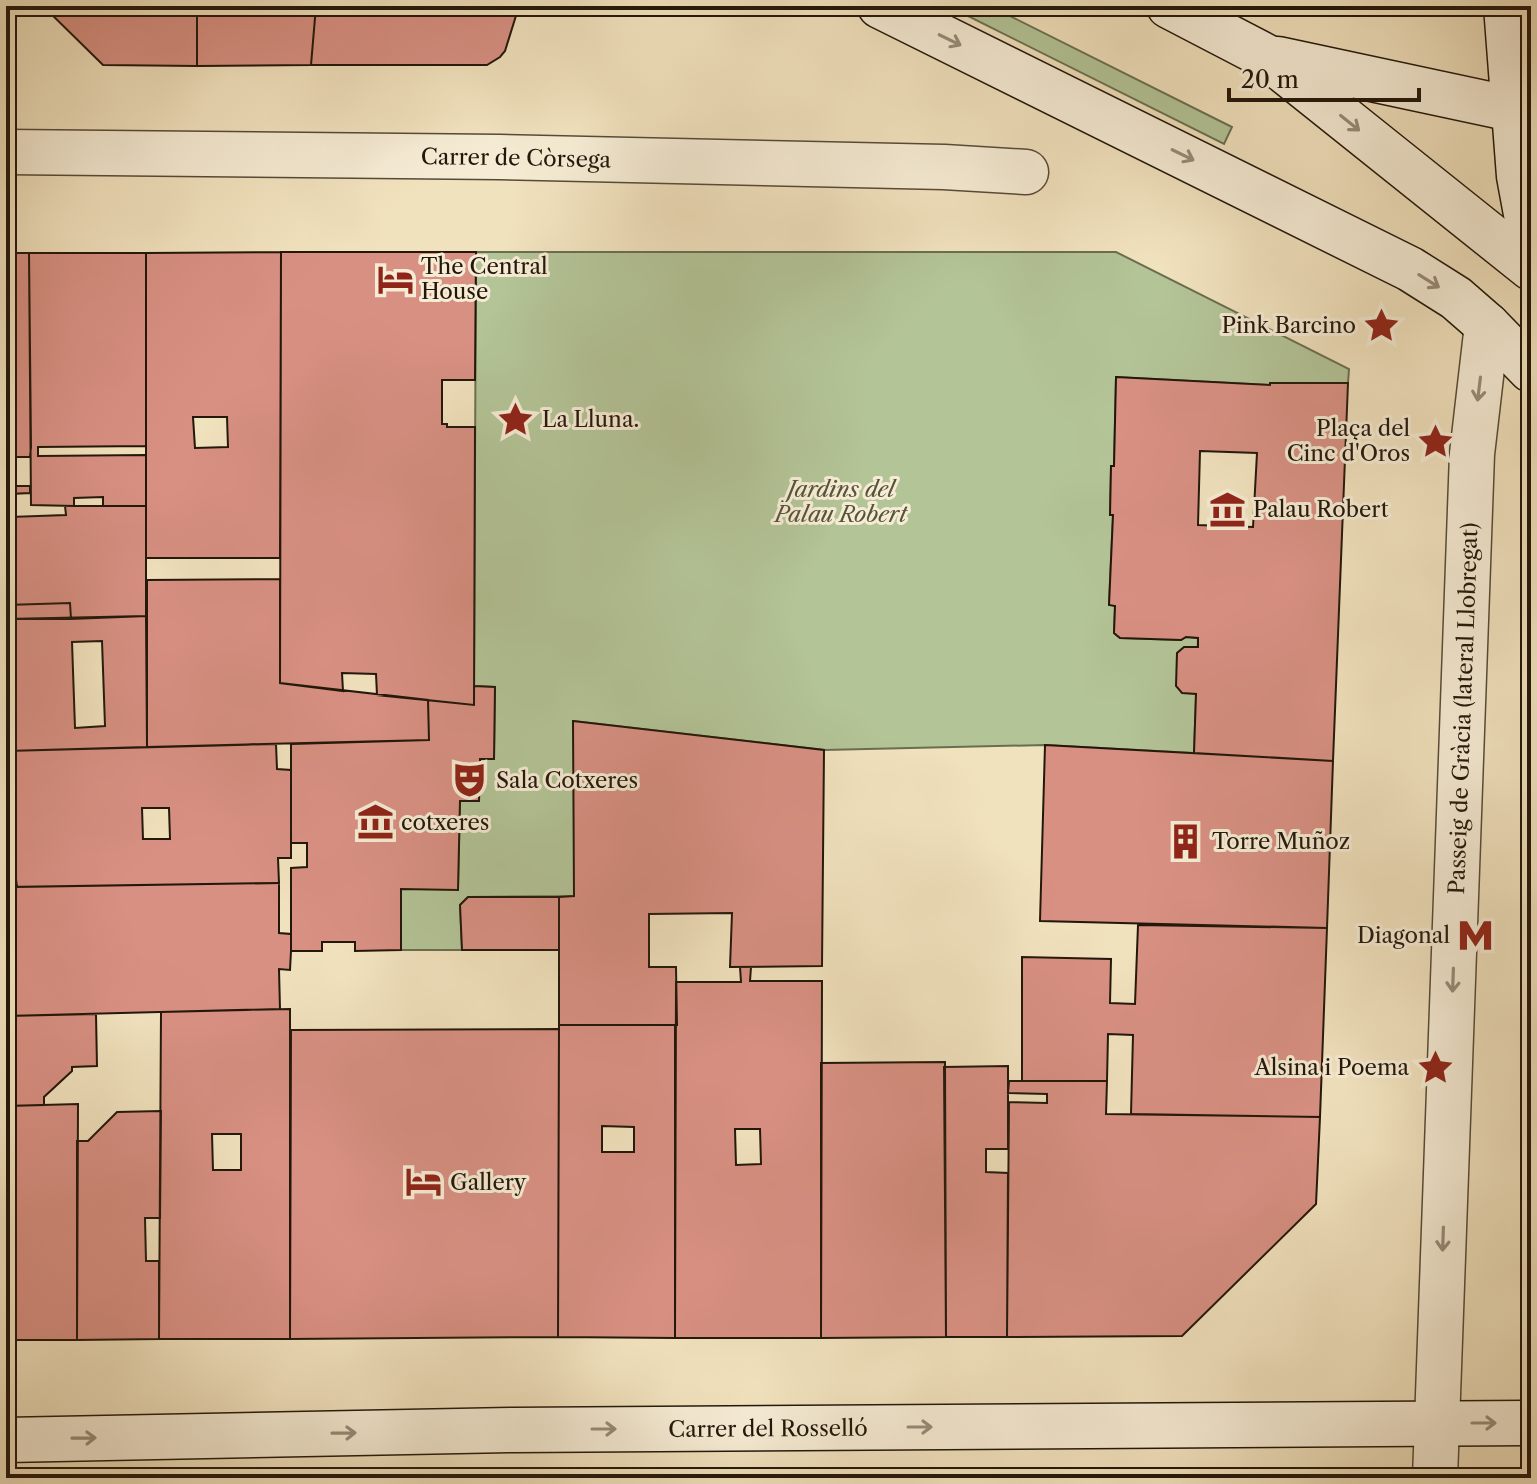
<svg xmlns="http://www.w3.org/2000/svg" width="1537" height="1484" font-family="'Libre Caslon Text',serif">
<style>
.green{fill:#b3c497;stroke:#6a6e50;stroke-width:2}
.building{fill:#d89083;stroke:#22170a;stroke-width:2;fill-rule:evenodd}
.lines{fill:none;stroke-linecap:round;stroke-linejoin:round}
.street-casing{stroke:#564a37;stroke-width:47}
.secondary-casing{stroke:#22170a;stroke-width:47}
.street{stroke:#f6ecd5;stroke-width:44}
.secondary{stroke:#f6ecd5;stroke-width:44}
.oneway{stroke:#978c7a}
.labels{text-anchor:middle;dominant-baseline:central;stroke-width:6;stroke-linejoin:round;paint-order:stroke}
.street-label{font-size:22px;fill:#22170a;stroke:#f6ecd5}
.poi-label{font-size:22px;fill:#22170a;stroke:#f6ecd5;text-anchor:start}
.park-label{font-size:22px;font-style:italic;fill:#55543b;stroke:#f6ecd5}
</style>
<rect width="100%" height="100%" fill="#f1e2be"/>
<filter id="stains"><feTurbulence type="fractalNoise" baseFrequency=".0025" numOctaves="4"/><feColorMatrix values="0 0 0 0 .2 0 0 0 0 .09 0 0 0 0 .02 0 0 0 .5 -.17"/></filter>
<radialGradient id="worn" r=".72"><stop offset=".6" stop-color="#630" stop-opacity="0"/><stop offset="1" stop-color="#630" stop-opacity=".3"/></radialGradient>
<path class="green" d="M 948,6 L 990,6 L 1232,127 L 1224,144 Z
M 476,252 L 1116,252 L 1349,369 L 1348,383 L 1271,383 L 1270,385 L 1116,377 L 1114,466 L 1111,467 L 1110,515 L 1113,515 L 1109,604 L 1115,606 L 1114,633 L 1120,638 L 1181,640 L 1186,637 L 1198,638 L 1194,753 L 1045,745 L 824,750 L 574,721 L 574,896 L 468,897 L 460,905 L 462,950 L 401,950 L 401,889 L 458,889 L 460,801 L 479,801 L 480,759 L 494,759 L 495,687 L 474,686 Z"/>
<path class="building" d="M 43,6 L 197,6 L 197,66 L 103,65 Z
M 197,6 L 316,6 L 311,65 L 197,66 Z
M 316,6 L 519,6 L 505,51 L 500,57 L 487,65 L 311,65 Z
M 281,252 L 280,558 L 146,558 L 146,253 ZM 193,417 L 227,417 L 228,447 L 195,448 Z
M 281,252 L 476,252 L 475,380 L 442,380 L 442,424 L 447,424 L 447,427 L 475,427 L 474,705 L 377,695 L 376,674 L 342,673 L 343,691 L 280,683 Z
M 6,253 L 29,253 L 31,447 L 30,457 L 10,457 L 11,486 L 6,486 Z
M 29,253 L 146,253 L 146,446 L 38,447 L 38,456 L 146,455 L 146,506 L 103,506 L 103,497 L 74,498 L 74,506 L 31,505 Z
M 1116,377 L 1270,385 L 1270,383 L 1348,383 L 1333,761 L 1194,753 L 1196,694 L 1182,693 L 1176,686 L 1177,653 L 1184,647 L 1198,647 L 1198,638 L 1186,637 L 1181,640 L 1120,638 L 1114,633 L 1115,606 L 1109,605 L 1113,515 L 1110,515 L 1111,466 L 1114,466 ZM 1200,451 L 1257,453 L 1253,527 L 1198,525 Z
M 6,486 L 30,486 L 30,493 L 10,494 L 10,517 L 66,515 L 65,506 L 146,506 L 146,616 L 71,619 L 70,603 L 6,605 Z
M 280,579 L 280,683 L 428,700 L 429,740 L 147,747 L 147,580 Z
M 70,603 L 71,619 L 6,619 L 6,605 Z
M 146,616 L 147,747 L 6,751 L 6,619 ZM 102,641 L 105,726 L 75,728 L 72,642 Z
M 474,686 L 495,687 L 494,759 L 480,759 L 479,801 L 460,801 L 458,890 L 401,889 L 401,950 L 355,951 L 355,942 L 322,942 L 322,951 L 291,951 L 291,868 L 307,867 L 307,843 L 291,843 L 291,744 L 429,740 L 428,700 L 474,705 Z
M 573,721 L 824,750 L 822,966 L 730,967 L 732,913 L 649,914 L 649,967 L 676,967 L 677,1025 L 559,1025 L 559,897 L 574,896 Z
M 276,744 L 277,769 L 291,770 L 291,858 L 278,858 L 279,883 L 17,887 L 15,871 L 6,871 L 6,751 ZM 142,808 L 169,808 L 170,839 L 143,839 Z
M 1045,745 L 1333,761 L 1327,928 L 1040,921 Z
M 279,883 L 279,933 L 291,934 L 291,951 L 290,970 L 279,969 L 280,1009 L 6,1016 L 6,887 Z
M 468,897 L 559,897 L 559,950 L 462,950 L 460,905 Z
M 1138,925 L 1327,928 L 1320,1117 L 1131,1114 L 1133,1035 L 1108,1034 L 1107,1081 L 1022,1081 L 1022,957 L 1111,959 L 1110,1003 L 1135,1004 Z
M 740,967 L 751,967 L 750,981 L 822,981 L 821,1338 L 675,1338 L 676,982 L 741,982 ZM 735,1129 L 760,1129 L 761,1164 L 736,1165 Z
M 290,1009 L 290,1339 L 159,1339 L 161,1012 ZM 212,1134 L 241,1134 L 241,1170 L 213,1170 Z
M 96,1014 L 97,1066 L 72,1067 L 72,1071 L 44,1097 L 44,1105 L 6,1106 L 6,1016 Z
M 559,1025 L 675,1025 L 675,1338 L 558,1337 ZM 602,1126 L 634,1127 L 634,1152 L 602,1152 Z
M 559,1029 L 558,1337 L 290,1339 L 291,1030 Z
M 945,1062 L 946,1337 L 821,1338 L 821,1063 Z
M 1008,1066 L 1008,1149 L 986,1149 L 986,1172 L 1008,1173 L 1007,1337 L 946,1337 L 944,1067 Z
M 1009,1081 L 1107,1081 L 1106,1114 L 1320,1117 L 1316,1204 L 1182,1336 L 1007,1337 L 1009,1102 L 1047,1103 L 1047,1094 L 1008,1093 Z
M 78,1104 L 77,1340 L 6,1340 L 6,1106 Z
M 161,1111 L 160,1218 L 145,1218 L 146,1261 L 159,1261 L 159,1339 L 77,1340 L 77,1141 L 88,1141 L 117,1112 Z"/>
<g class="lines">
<defs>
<g id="street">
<path id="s1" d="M 6,152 L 499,157 L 944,167 L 1026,172"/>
<path id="s2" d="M 1435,1478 L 1472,454 L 1487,325"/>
</g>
<g id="secondary">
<path d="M 880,6 L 1410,269 L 1456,298 L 1487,325 L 1531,370"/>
<path d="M 1169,6 L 1267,57 L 1531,268"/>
<path d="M 1506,6 L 1519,176 L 1531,241"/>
<path d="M 1278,59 L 1531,113"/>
<path id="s3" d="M 6,1440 L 514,1430 L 1531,1423"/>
</g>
</defs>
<use href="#street" class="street-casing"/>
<use href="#secondary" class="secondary-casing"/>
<use href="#street" class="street"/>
<use href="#secondary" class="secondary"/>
</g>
<defs><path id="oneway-shaft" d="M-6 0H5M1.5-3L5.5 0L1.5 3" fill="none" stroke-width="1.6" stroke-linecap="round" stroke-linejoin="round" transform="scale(2)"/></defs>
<g class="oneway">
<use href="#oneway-shaft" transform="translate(950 40) rotate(26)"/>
<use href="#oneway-shaft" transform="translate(1350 123) rotate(39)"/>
<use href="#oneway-shaft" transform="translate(1183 155) rotate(26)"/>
<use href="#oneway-shaft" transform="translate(1429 281) rotate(32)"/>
<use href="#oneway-shaft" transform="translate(1479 389) rotate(97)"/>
<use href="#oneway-shaft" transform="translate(1453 980) rotate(92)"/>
<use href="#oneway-shaft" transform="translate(1443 1239) rotate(92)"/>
<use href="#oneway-shaft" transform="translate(1484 1423)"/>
<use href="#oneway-shaft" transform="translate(920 1427)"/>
<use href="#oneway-shaft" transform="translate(604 1429)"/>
<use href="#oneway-shaft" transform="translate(344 1433) rotate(-1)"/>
<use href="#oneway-shaft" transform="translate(84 1438) rotate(-1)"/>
</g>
<defs>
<symbol id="hotel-bare" viewBox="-9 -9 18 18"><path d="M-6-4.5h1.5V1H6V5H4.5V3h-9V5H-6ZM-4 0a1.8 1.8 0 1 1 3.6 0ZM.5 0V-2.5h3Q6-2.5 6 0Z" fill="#8f2418" stroke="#f6ecd5" stroke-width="2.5" paint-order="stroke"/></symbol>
<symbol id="sight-bare" viewBox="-9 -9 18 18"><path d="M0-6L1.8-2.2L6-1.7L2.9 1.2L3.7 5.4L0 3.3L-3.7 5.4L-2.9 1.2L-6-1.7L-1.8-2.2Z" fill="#8f2418" stroke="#f6ecd5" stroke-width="2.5" paint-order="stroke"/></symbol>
<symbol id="museum-bare" viewBox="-9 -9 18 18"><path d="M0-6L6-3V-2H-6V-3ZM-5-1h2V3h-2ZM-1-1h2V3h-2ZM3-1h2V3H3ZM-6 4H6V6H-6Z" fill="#8f2418" stroke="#f6ecd5" stroke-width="2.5" paint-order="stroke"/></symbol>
<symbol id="theatre-bare" viewBox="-9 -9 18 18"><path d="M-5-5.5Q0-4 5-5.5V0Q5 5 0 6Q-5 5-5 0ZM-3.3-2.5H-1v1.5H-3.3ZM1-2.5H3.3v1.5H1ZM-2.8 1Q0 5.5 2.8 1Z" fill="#8f2418" stroke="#f6ecd5" stroke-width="2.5" paint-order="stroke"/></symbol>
<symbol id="building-bare" viewBox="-9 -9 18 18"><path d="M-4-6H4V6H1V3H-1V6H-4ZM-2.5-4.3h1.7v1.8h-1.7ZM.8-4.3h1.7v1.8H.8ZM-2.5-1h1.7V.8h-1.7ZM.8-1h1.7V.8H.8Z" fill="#8f2418" stroke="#f6ecd5" stroke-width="2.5" paint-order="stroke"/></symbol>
<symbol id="metro-bare" viewBox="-9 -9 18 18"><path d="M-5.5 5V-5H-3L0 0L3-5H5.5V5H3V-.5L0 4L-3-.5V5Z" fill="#8f2418" stroke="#f6ecd5" stroke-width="2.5" paint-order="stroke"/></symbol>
</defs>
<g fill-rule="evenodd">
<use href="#hotel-bare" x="370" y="254" width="51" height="51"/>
<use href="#sight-bare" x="1356" y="300" width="51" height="51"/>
<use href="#sight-bare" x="490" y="394" width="51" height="51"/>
<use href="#sight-bare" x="1410" y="416" width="51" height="51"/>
<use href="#museum-bare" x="1202" y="484" width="51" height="51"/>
<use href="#theatre-bare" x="444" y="754" width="51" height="51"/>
<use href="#museum-bare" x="350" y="796" width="51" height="51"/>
<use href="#building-bare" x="1160" y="816" width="51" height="51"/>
<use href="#metro-bare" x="1450" y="910" width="51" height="51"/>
<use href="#sight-bare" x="1410" y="1042" width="51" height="51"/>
<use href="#hotel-bare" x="398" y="1156" width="51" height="51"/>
</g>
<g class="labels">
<g class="street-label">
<text stroke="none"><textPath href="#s1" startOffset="510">Carrer de Còrsega</textPath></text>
<text stroke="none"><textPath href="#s2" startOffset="770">Passeig de Gràcia (lateral Llobregat)</textPath></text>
<text stroke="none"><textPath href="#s3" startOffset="762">Carrer del Rosselló</textPath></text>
</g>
<g class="poi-label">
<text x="421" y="266">The Central<tspan x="421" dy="25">House</tspan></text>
<text x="1356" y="325" text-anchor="end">Pink Barcino</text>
<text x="542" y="419">La Lluna.</text>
<text x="1410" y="428" text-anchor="end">Plaça del<tspan x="1410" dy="25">Cinc d'Oros</tspan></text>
<text x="1253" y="509">Palau Robert</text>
<text x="496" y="780">Sala Cotxeres</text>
<text x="401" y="822">cotxeres</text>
<text x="1212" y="841">Torre Muñoz</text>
<text x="1450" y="935" text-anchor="end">Diagonal</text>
<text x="1409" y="1067" text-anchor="end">Alsina i Poema</text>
<text x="450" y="1182">Gallery</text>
</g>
<g class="park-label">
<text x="841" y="489">Jardins del<tspan x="841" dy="25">Palau Robert</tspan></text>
</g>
</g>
<rect width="1537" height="1484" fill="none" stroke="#f1e2be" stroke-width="32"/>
<rect x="8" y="8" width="1521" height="1468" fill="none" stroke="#22170a" stroke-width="4"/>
<rect x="16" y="16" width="1505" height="1452" fill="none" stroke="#22170a" stroke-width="2"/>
<path d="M1229 88v12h190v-12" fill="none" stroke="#22170a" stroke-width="4"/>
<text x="1241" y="88" font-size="24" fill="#22170a" stroke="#f6ecd5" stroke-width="6" paint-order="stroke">20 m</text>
<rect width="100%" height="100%" filter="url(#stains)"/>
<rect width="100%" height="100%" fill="url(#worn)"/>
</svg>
